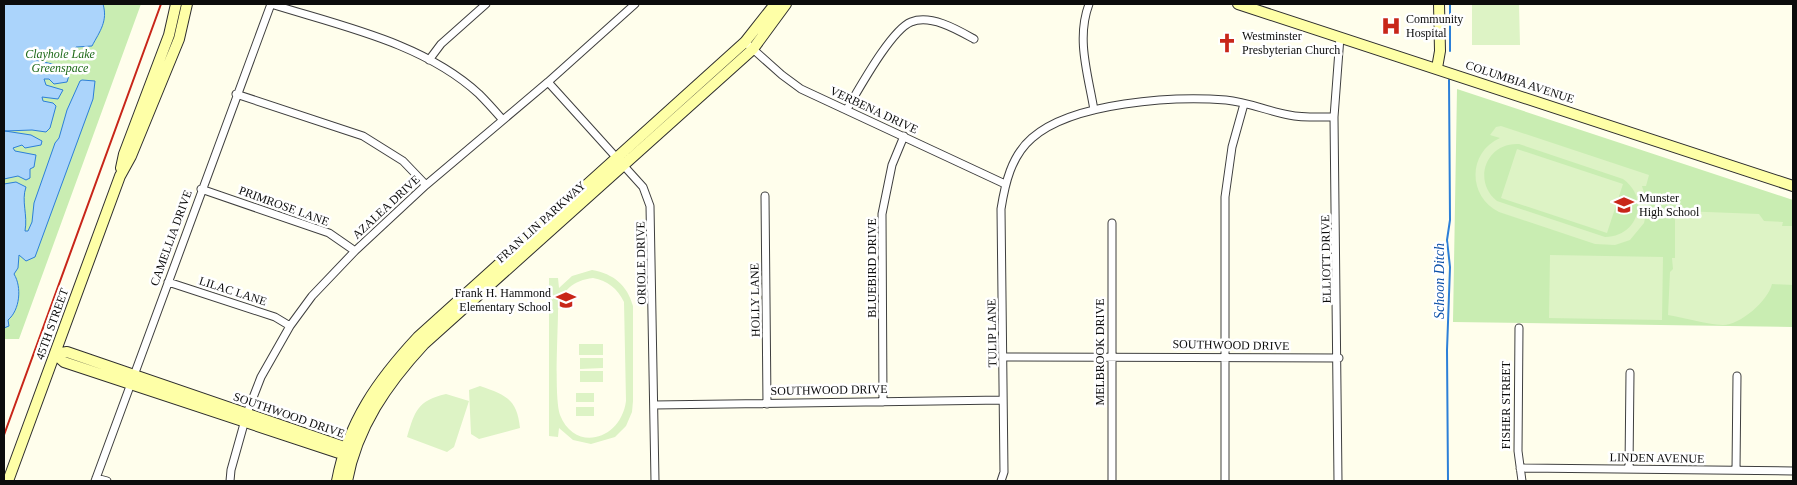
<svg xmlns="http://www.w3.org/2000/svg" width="1797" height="485" font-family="'Times New Roman',serif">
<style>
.green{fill:#c9edb2}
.pitch{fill:#ddf3c5;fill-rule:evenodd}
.water{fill:#abd4fb;stroke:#2c7fd8}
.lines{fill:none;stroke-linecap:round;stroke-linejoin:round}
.stream{stroke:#2c7fd8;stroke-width:2}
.street-casing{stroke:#3f3f3f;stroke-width:9}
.secondary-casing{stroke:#2e2e2e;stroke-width:12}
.street{stroke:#fff;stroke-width:7}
.secondary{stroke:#feffa7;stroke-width:10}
.rail{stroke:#c82619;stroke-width:2}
.labels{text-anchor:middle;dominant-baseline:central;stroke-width:5;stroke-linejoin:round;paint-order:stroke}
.poi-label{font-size:12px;fill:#0c0c0c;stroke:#fff;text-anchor:start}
.park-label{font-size:12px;font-style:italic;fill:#1e6918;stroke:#fff}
.street-label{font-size:12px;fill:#0c0c0c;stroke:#fff}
.water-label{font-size:14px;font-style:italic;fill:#0c50a8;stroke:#fff}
</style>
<rect width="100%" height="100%" fill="#fffeec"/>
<path class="green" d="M 4,4 L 141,4 L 19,339 L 4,339 Z
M 1457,89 L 1793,200 L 1793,327 L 1453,322 Z"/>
<path class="pitch" d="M 1472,4 L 1519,4 L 1520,45 L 1472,45 Z
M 1501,126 L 1649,175 L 1646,186 L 1642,186 L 1648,205 L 1644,223 L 1630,240 L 1615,245 L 1595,244 L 1499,212 C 1467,196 1468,152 1500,138 L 1490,135 L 1496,127 ZM 1519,144 L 1623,179 C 1650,198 1638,237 1605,237 L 1497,201 C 1472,181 1486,142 1519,144 Z
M 1517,149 L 1623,184 L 1607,233 L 1501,198 Z
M 1681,211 L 1759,214 L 1764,221 L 1783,222 L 1782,226 L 1793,226 L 1793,285 L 1772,284 C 1768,301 1740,325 1723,325 C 1705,324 1686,318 1668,315 L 1670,272 L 1673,269 L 1672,258 L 1675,258 L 1675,216 Z
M 1550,255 L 1663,257 L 1662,320 L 1549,318 Z
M 592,270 C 614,274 627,285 633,306 L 633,401 L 632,412 L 626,426 L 615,437 L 591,444 L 573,440 L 559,428 L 558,437 L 549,436 L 549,278 L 558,278 L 559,288 L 572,276 ZM 593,278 C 608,281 617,288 624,302 L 626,401 C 621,440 575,453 560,415 C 554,398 558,333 558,311 C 560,291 574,280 593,278 Z
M 579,344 L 603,344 L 603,355 L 579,355 Z
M 580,358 L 603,358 L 603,368 L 580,369 Z
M 580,371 L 603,371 L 603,382 L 580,382 Z
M 480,386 C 506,395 517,399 520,428 L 479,439 L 471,434 L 469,390 Z
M 576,393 L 594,393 L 594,402 L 576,402 Z
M 446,394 L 469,401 L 454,447 L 447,452 L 407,437 C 415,411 417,401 446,394 Z
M 576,407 L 594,407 L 594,416 L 576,416 Z"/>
<path class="water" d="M 4,4 L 103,4 C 108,21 100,31 92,46 L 76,47 L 74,57 L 32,59 L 60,66 L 70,72 L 67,82 L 54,84 L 49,79 L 44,79 L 46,85 L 63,90 L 58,99 L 42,97 L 43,101 L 53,103 L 56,106 L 50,128 L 46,132 L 32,130 L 5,131 L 31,135 L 42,141 L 41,145 L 25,148 L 22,145 L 13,148 L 15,151 L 36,155 L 34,167 L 30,169 L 30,178 L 26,180 L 18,176 L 4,179 Z
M 82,80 L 95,81 L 93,99 L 35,257 L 26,261 L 19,255 L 18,268 L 14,274 C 22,287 20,310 8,320 L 9,326 L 4,328 L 4,184 L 16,182 L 26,187 C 21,201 28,215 25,231 L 28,231 L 32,222 L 34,203 L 55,143 L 59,138 L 67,110 L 80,81 Z"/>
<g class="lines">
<path class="stream" d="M 1450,4 L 1450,51
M 1448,481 L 1447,350 L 1450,267 L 1447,240 L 1450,220 L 1449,80"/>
<defs>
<path id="street" d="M 271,4 C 341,26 424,43 479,94 C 487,102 495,111 502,119
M 1089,4 C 1076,39 1088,74 1094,110
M 745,42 L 782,75 L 801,89 L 1005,184
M 429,60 L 441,44 L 486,4
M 548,82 L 643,187 L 650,206 L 655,481
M 236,94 L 363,136 L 403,161 L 426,185
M 847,109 C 859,89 891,30 911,22 C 931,14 958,30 974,39
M 201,189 L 329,233 L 355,251
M 765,196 L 767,404
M 1112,223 L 1112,481
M 168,282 L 275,317 L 290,326
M 1519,328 L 1518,451 L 1522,481
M 1003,357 L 1339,358
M 883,402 L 882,214 L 892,165 L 904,136
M 654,405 L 1003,400
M 1520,468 L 1793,471
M 1629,468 L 1630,373
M 1736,470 L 1737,376
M 96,478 L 107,481
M 95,481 L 271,4
M 230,481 L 231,470 L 247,413 L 261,377 L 290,326 L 312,296 L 355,251 L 426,185 L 548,82 L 635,4
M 1001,481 L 1004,472 L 1001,209 C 1005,184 1011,156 1032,138 C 1073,102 1173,96 1226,100 C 1247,102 1268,111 1289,115 C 1303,118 1319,117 1334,117
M 1225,481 L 1225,197 L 1232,147 L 1244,104
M 1338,481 L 1334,117 L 1340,37"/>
<path id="secondary" d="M 1238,4 L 1793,186
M 1437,68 L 1440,51 L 1439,4
M 121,168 L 124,154 L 169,35 L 176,4
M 55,354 L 64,362 L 342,454 L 348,454
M 55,354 L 67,352 L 350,449
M 8,481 L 120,176 L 131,156 L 179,39 L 187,4
M 337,481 C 348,422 378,380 418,337 L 745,42 L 775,4
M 347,481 C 357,427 387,384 424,344 L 753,49 L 786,4"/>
</defs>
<use href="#street" class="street-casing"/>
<use href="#secondary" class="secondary-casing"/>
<use href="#street" class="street"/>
<use href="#secondary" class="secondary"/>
<path class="rail" d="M 4,435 L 161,4"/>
</g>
<defs>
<symbol id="hospital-bare" viewBox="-9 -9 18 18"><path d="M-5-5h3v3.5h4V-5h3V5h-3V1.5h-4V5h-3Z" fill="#c82619" stroke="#fff" stroke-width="2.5" paint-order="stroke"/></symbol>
<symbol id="church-bare" viewBox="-9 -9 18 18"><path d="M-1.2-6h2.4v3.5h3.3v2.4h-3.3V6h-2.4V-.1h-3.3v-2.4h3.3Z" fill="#c82619" stroke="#fff" stroke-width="2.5" paint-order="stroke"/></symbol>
<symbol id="school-bare" viewBox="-9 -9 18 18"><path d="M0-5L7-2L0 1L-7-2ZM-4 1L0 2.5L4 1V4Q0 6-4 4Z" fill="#c82619" stroke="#fff" stroke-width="2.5" paint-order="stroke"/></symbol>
</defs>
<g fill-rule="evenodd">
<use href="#hospital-bare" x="1377" y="12" width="28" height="28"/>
<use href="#church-bare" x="1213" y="29" width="28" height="28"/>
<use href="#school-bare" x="1610" y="191" width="28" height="28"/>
<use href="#school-bare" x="552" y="286" width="28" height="28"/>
</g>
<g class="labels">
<g class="poi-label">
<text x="1406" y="19">Community<tspan x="1406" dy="14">Hospital</tspan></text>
<text x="1242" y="36">Westminster<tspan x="1242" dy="14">Presbyterian Church</tspan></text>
<text x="1639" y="198">Munster<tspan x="1639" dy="14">High School</tspan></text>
<text x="551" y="293" text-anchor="end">Frank H. Hammond<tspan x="551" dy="14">Elementary School</tspan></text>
</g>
<g class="park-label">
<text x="60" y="54">Clayhole Lake<tspan x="60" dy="14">Greenspace</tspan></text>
</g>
<g class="street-label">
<text transform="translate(1520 82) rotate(18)">COLUMBIA AVENUE</text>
<text transform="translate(874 110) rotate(25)">VERBENA DRIVE</text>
<text transform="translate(284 206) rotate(20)">PRIMROSE LANE</text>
<text transform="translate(386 207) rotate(-43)">AZALEA DRIVE</text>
<text transform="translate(541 222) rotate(-42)">FRAN LIN PARKWAY</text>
<text transform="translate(171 238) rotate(-70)">CAMELLIA DRIVE</text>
<text transform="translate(1326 259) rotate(-91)">ELLIOTT DRIVE</text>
<text transform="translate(641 263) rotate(-91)">ORIOLE DRIVE</text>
<text transform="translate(872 268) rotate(-90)">BLUEBIRD DRIVE</text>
<text transform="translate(233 291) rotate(18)">LILAC LANE</text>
<text transform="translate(755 300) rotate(-91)">HOLLY LANE</text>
<text transform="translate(52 324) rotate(-70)">45TH STREET</text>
<text transform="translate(992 333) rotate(-91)">TULIP LANE</text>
<text transform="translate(1231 345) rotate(1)">SOUTHWOOD DRIVE</text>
<text transform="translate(1100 352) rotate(-90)">MELBROOK DRIVE</text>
<text transform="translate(829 390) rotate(-1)">SOUTHWOOD DRIVE</text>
<text transform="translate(1506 405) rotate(-90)">FISHER STREET</text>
<text transform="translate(289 415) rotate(19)">SOUTHWOOD DRIVE</text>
<text transform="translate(1657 458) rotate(1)">LINDEN AVENUE</text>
</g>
<g class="water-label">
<text transform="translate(1439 281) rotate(-90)">Schoon Ditch</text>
</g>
</g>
<rect width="1797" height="485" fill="none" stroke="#0c0c0c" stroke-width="10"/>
</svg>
